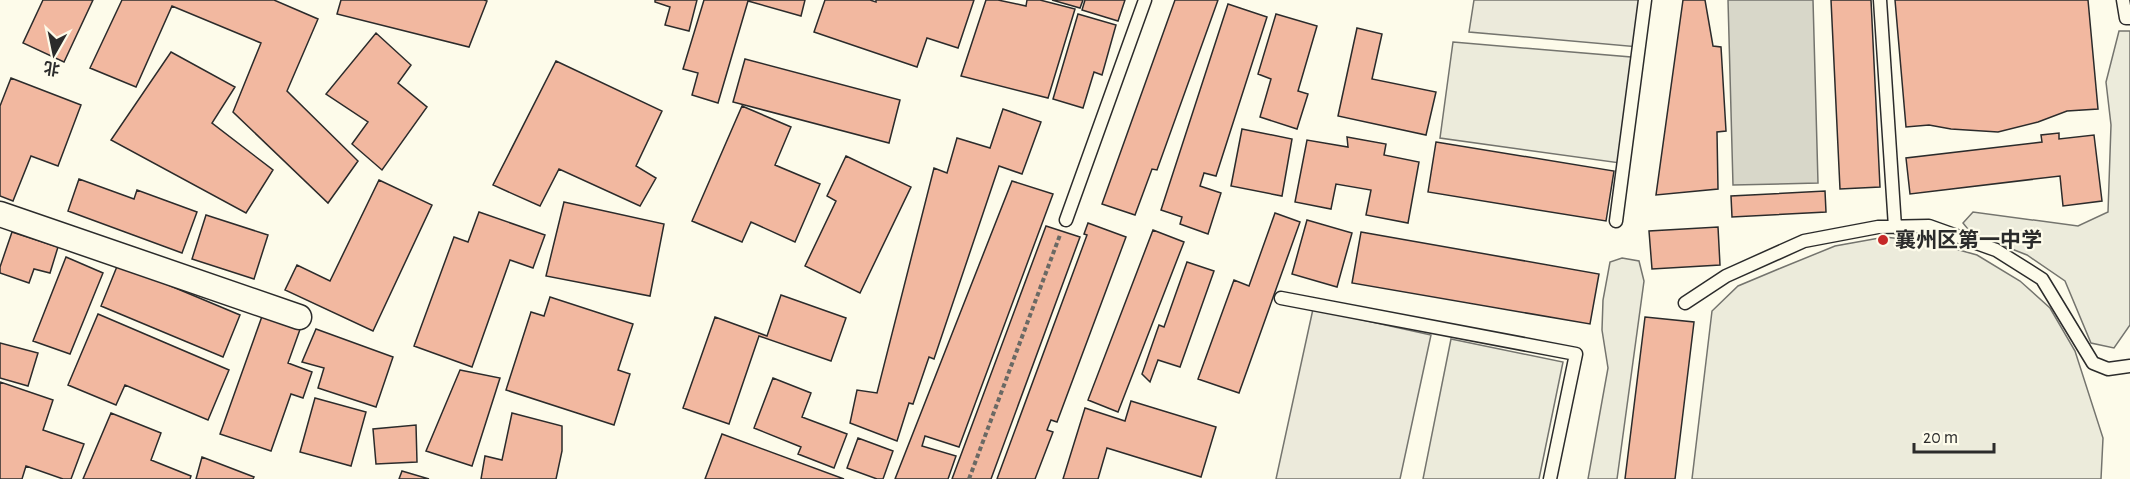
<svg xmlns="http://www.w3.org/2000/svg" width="2130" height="479" font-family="'Alegreya Sans','Noto Sans SC',sans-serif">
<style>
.green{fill:#ecebdb;stroke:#74746e;stroke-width:1.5}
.parking{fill:#eceadb;stroke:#74746e;stroke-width:1.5}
.water{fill:#d8d7c9;stroke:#74746e;stroke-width:1.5}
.building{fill:#f2b8a0;stroke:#2b2b2b;stroke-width:1.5}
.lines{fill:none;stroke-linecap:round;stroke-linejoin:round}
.lane-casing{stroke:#2b2b2b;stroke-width:15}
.street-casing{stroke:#2b2b2b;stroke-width:27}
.path{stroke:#6a6964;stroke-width:4;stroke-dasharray:4.5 3;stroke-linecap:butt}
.lane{stroke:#fdfbea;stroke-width:12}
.street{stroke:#fdfbea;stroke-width:24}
.poi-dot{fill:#c62828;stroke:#fdfbea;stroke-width:2}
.labels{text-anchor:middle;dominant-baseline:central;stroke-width:4.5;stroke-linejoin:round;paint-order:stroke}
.poi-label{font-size:21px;font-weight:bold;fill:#2b2b2b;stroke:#fdfbea;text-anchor:start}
</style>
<rect width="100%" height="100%" fill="#fdfbea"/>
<path class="green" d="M 2119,31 L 2130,31 L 2130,325 L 2114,348 L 2091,343 L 2065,281 L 2027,255 L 1971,233 L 1963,223 L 1973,212 L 2078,226 L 2108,212 L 2111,125 L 2106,82 Z
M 1453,42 L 1631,57 L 1620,163 L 1440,138 Z
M 1885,237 L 1934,243 L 1977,255 L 2020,281 L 2050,308 L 2075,351 L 2103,438 L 2101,479 L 1692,479 L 1712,311 L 1738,286 L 1781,268 L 1835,246 Z
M 1622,258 L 1639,261 L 1644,281 L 1617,479 L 1588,479 L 1608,368 L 1602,330 L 1603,300 L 1610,262 Z
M 1451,339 L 1563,362 L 1539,479 L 1423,479 Z"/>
<path class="parking" d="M 1474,0 L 1645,0 L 1639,47 L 1469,32 Z
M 1313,309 L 1431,335 L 1400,479 L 1276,479 Z"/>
<path class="water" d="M 1728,0 L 1813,0 L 1818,183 L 1733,185 Z"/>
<path class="building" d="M 43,0 L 93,0 L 64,62 L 23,43 Z
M 122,0 L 274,0 L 318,19 L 287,91 L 358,161 L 328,203 L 233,112 L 261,43 L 172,6 L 136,87 L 90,68 Z
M 341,0 L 484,0 L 487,1 L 469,47 L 337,14 Z
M 655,0 L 697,0 L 689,31 L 665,25 L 670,7 L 655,2 Z
M 704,0 L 805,0 L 801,16 L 748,1 L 718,103 L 692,95 L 698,73 L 683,69 Z
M 825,0 L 870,0 L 876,2 L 876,0 L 974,0 L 958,48 L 927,38 L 917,67 L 814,32 Z
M 986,0 L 998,0 L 1026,6 L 1027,0 L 1040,0 L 1075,9 L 1048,98 L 961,76 Z
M 1052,0 L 1083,0 L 1080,8 Z
M 1085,0 L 1125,0 L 1118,21 L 1082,10 Z
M 1175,0 L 1218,0 L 1157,170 L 1152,169 L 1135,215 L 1102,204 Z
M 1683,0 L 1705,0 L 1713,46 L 1721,47 L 1726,131 L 1717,132 L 1718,189 L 1656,195 Z
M 1831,0 L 1871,0 L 1880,187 L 1840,189 Z
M 1895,0 L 2088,0 L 2098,109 L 2067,111 L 2038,122 L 1998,132 L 1951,129 L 1929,125 L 1906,127 Z
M 1228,4 L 1267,17 L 1216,176 L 1204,173 L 1200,186 L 1221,193 L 1208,234 L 1180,224 L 1182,217 L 1161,210 Z
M 1078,14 L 1116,25 L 1102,75 L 1094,72 L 1083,108 L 1053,99 Z
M 1276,14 L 1317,26 L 1298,91 L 1308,94 L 1297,129 L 1260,117 L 1271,79 L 1258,74 Z
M 1357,28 L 1382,34 L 1372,79 L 1436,92 L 1426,135 L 1338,116 Z
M 376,33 L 411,65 L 398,83 L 427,107 L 382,170 L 352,144 L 368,122 L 326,94 Z
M 171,52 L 235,87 L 212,123 L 273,170 L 246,213 L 111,140 Z
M 745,59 L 900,100 L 889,143 L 733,102 Z
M 556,61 L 662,111 L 636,166 L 656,178 L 640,206 L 559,169 L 540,206 L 493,185 Z
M 11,78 L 81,105 L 58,166 L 31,156 L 13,201 L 0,196 L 0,106 Z
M 742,106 L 791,127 L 775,165 L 820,184 L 795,242 L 751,222 L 742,242 L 692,221 Z
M 1003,109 L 1041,122 L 1022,174 L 999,166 L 934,359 L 929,357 L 913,404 L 909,403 L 897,441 L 850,423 L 857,390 L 877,393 L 934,168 L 947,173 L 957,138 L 990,148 Z
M 1242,129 L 1292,139 L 1282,196 L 1231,186 Z
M 2059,133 L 2059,139 L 2094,135 L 2102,201 L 2063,206 L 2060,176 L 1910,194 L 1906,158 L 2042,142 L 2041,135 Z
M 1347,137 L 1386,144 L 1384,155 L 1419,162 L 1408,223 L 1366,215 L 1371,190 L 1336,184 L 1331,209 L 1295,202 L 1307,140 L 1348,147 Z
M 1436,142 L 1614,171 L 1606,221 L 1428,192 Z
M 846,156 L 911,187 L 860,293 L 805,266 L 836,201 L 827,196 Z
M 79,179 L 134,199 L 137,190 L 197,212 L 182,253 L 68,211 Z
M 379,180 L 432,205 L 373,331 L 285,290 L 297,265 L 330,281 Z
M 1012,181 L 1053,194 L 959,447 L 925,436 L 922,446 L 956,456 L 948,479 L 895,479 Z
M 1825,191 L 1826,212 L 1732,217 L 1731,196 Z
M 564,202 L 664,224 L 650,296 L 546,276 Z
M 479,212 L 545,235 L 533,268 L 510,260 L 472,367 L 414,346 L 454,237 L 468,242 Z
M 1275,213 L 1300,222 L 1239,393 L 1198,379 L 1234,280 L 1249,286 Z
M 206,215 L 268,235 L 254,279 L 192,259 Z
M 1307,220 L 1352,233 L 1337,287 L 1292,274 Z
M 1088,223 L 1126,237 L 1057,422 L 1051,420 L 1047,430 L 1053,432 L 1035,479 L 997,479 L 1087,235 L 1084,234 Z
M 1046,226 L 1080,237 L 991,479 L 952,479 Z
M 1718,227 L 1720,265 L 1652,269 L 1649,231 Z
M 1153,230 L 1184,242 L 1118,412 L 1088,400 Z
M 12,232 L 58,247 L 50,273 L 34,269 L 29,283 L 0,273 L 0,267 Z
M 1361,232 L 1599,274 L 1590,324 L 1352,283 Z
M 66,257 L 103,273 L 70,354 L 33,341 Z
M 1187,262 L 1214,271 L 1180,367 L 1158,360 L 1150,382 L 1142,374 L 1159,325 L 1164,327 Z
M 118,264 L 240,315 L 223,357 L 101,306 Z
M 781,295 L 846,318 L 831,361 L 759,336 L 729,424 L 683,408 L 715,317 L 767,336 Z
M 550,297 L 633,324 L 618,370 L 630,374 L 614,425 L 506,390 L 531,312 L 544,316 Z
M 265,308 L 303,321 L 288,363 L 312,372 L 303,398 L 291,394 L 271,451 L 220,434 Z
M 98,314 L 229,370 L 208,420 L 125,385 L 116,405 L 68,385 Z
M 1645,317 L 1694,322 L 1675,479 L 1625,479 Z
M 316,329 L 393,357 L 376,407 L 318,388 L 324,368 L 302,362 Z
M 0,343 L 38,353 L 28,386 L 0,378 Z
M 460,370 L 500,378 L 472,466 L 426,451 Z
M 773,378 L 811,393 L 802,417 L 847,434 L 834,468 L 798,454 L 801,447 L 754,428 Z
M 0,382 L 53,400 L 43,430 L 84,444 L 71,479 L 63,479 L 26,466 L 22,479 L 0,479 Z
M 315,398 L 366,412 L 351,466 L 300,452 Z
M 1131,401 L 1216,427 L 1201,477 L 1107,448 L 1098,479 L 1063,479 L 1085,408 L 1125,421 Z
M 111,413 L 161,433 L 151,460 L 191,476 L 190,479 L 83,479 Z
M 512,413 L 562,426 L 562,451 L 556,479 L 481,479 L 485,456 L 502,460 Z
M 416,425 L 417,462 L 376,464 L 373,429 Z
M 722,434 L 844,479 L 705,479 Z
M 858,438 L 893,451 L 883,479 L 877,479 L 847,468 Z
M 202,457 L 254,477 L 253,479 L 196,479 Z
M 402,471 L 429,479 L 399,479 Z"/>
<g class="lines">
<defs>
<path id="lane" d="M 1880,0 L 1895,227
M 2123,0 L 2126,18 L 2130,18
M 1066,220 L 1145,0
M 1616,221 L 1645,0
M 1281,298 L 1576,354 L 1550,479
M 1685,303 L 1726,276 L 1804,241 L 1878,227 L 1929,226 L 1996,250 L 2042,279 L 2093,363 L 2108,369 L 2130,366"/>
<path id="street" d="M 0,214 L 299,317"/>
</defs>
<use href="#lane" class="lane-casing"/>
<use href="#street" class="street-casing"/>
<path class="path" d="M 969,479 L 1060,235"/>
<use href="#lane" class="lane"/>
<use href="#street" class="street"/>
</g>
<circle class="poi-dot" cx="1883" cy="240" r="6"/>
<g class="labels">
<g class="poi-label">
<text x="1895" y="240">襄州区第一中学</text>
</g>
</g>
<g transform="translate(54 54) rotate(189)" stroke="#fdfbea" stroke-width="4.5" paint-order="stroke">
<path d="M0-4.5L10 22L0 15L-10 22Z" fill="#2b2b2b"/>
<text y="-9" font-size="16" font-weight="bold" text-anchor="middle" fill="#2b2b2b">北</text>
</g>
<path d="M1914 443v9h80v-9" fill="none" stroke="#2b2b2b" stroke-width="3"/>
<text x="1923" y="443" font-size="18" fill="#2b2b2b" stroke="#fdfbea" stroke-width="4.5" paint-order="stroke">20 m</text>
</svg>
